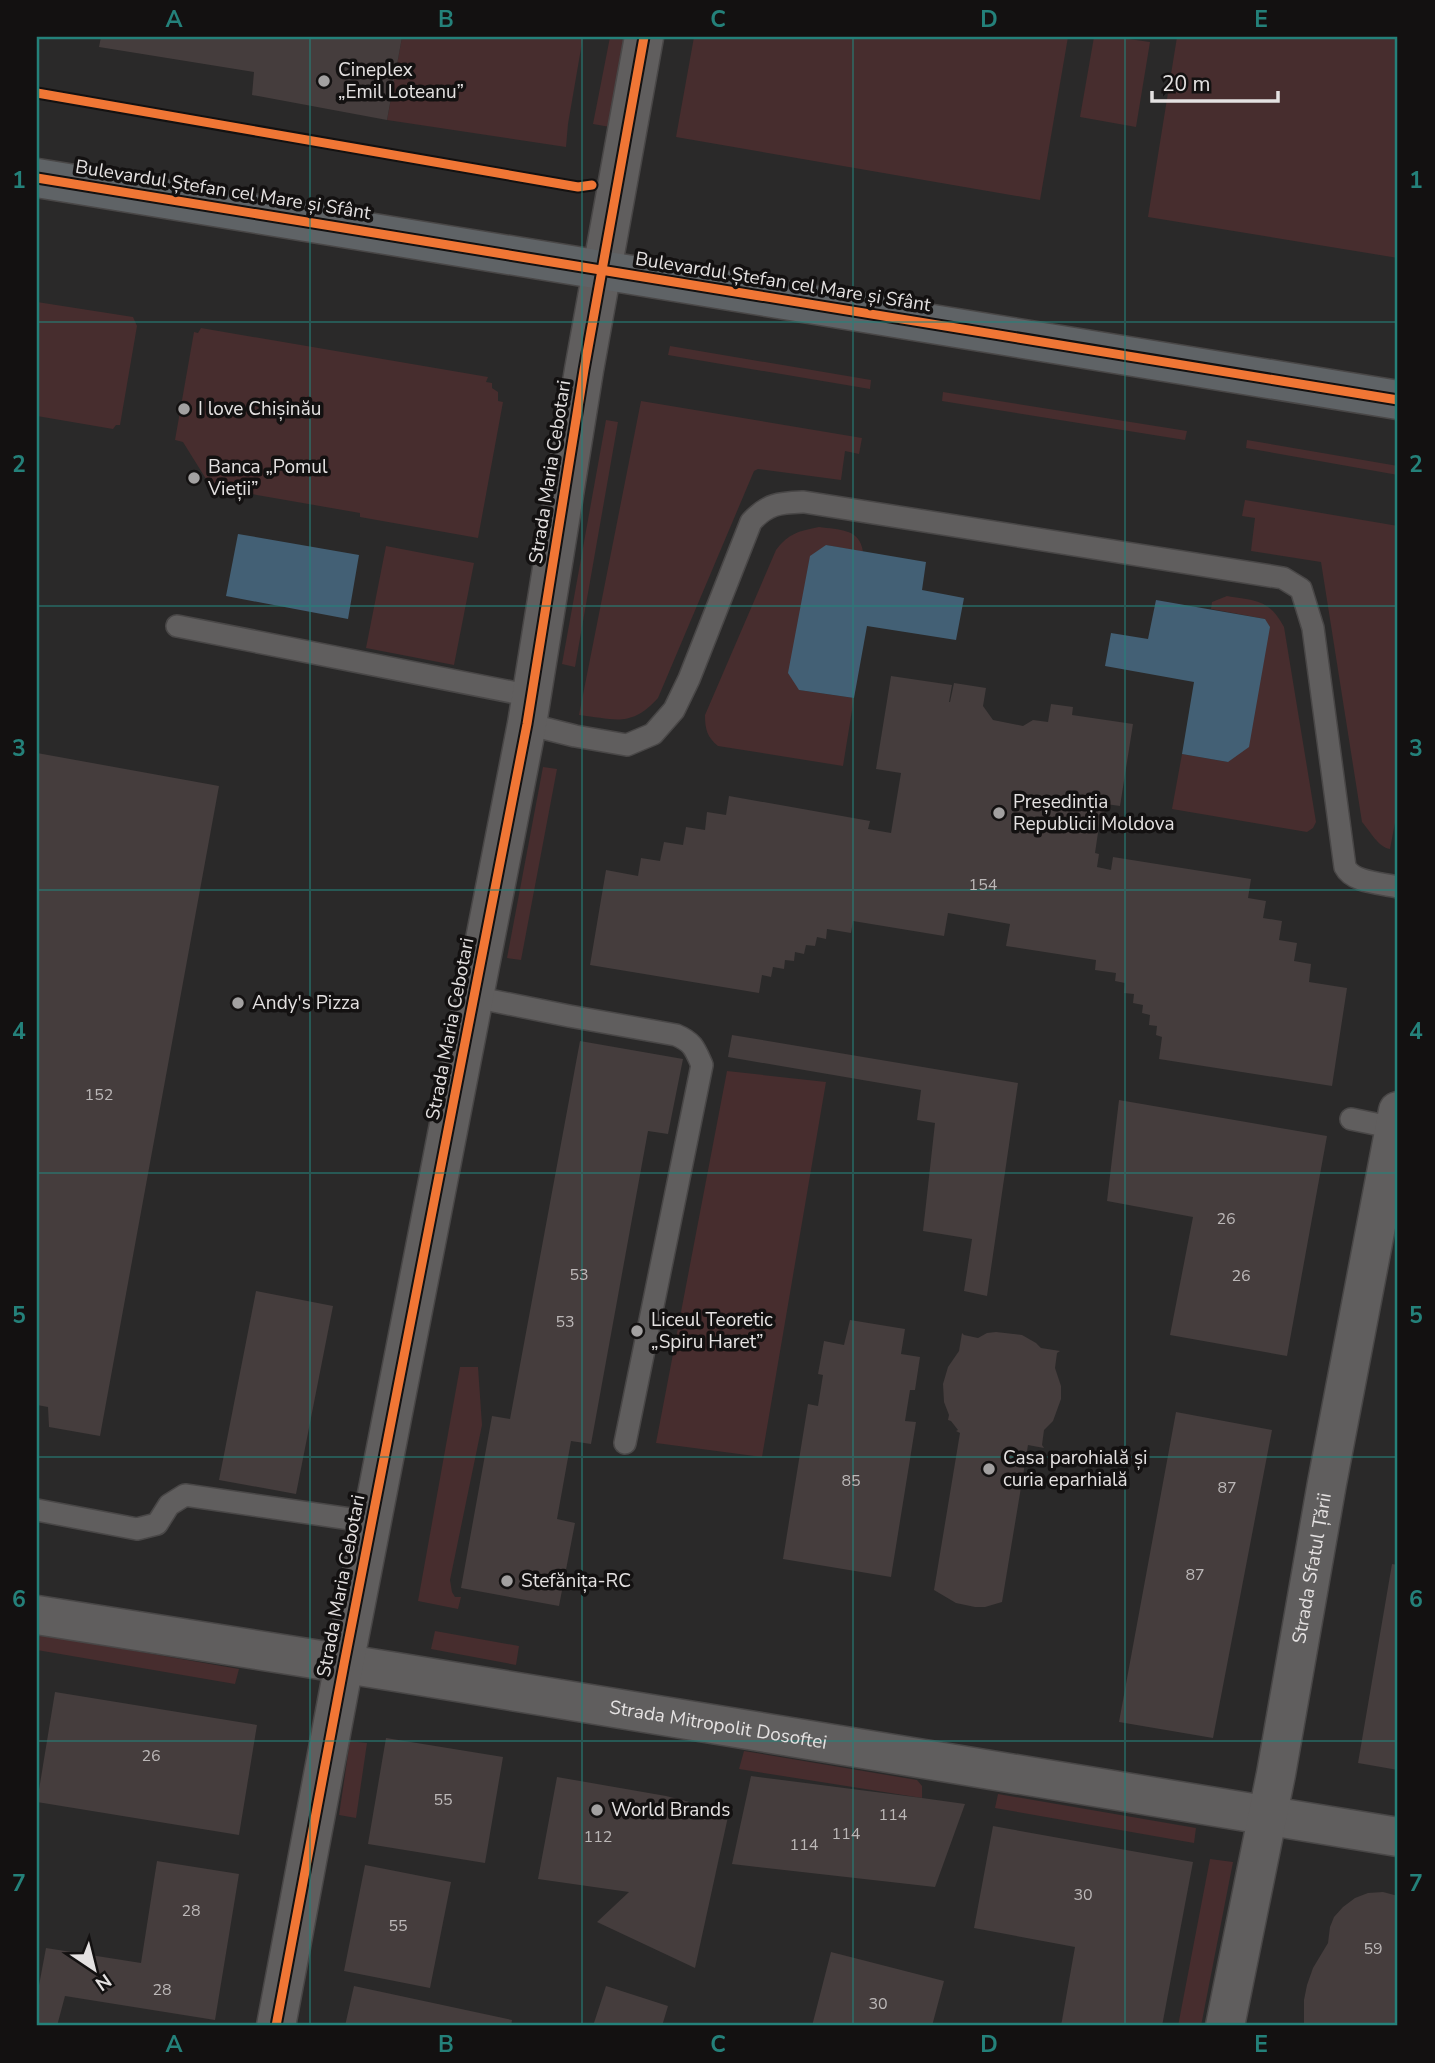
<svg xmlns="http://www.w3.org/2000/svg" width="1435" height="2063" font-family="'Nunito Sans',sans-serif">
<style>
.green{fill:#472d2e}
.water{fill:#436075}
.building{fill:#453d3d}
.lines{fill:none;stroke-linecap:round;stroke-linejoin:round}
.lane-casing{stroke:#494747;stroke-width:24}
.street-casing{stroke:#494747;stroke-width:41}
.secondary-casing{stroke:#494747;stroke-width:41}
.primary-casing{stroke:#494747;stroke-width:41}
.lane{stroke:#605e5e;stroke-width:21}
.street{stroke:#605e5e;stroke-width:38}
.secondary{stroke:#605e5e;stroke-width:38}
.primary{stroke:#5f6366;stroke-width:38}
.cycleway-casing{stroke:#131111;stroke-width:13}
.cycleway{stroke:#f07635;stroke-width:9}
.grid{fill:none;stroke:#24817a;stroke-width:2;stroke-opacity:0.55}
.poi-dot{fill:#a3a1a1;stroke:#131111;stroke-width:2.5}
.labels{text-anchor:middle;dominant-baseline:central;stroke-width:7;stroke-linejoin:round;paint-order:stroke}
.number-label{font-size:16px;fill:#bcb8b8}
.poi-label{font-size:19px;fill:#e4e1e1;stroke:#131111;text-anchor:start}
.street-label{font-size:19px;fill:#e4e1e1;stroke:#131111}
.neatline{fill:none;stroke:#24817a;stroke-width:2.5}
.grid-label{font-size:23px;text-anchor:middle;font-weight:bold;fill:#24817a}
</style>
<rect width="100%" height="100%" fill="#2a2929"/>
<path class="green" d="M 402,37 L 583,37 L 568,124 L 566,147 L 387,120 Z
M 610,37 L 626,37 L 610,127 L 593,124 Z
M 694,37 L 1068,37 L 1040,200 L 676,137 Z
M 1094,37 L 1114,37 L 1150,42 L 1136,127 L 1080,117 Z
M 1177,37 L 1398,37 L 1398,258 L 1148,217 Z
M 37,302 L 133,317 L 137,326 L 120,425 L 116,425 L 113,429 L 37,416 Z
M 201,328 L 488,377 L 486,382 L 492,383 L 492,388 L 498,392 L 498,401 L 503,402 L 478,538 L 360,517 L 360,513 L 211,487 L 183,442 L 175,440 L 194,332 L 198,333 Z
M 670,346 L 871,380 L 870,389 L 668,355 Z
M 943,392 L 1187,431 L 1185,440 L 942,401 Z
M 641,401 L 862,438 L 859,454 L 845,451 L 841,480 L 758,469 L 754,471 L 658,698 C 631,728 615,719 579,715 Z
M 606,420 L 618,422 L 575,667 L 562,664 Z
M 1247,440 L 1398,466 L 1398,475 L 1246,448 Z
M 1245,500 L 1398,526 L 1398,807 L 1390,849 C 1378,847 1370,831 1362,822 L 1321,562 L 1251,551 L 1255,518 L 1242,516 Z
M 819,527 C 839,530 860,528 863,552 L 826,545 L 799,690 L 854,698 L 843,766 L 718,746 C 707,737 705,729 705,715 L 776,550 C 789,533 799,531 819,527 Z
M 386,546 L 474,563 L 454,665 L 366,648 Z
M 1227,596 C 1256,601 1269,599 1284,627 L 1316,822 L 1313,828 L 1307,832 L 1172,809 L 1182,754 L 1228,762 L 1265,619 L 1211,609 L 1212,602 Z
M 543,767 L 557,769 L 521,960 L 507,958 Z
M 727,1071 L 826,1082 L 762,1457 L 656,1443 Z
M 460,1367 L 478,1367 L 482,1425 L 450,1580 L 452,1592 L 455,1597 L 461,1597 L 458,1609 L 418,1601 Z
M 435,1631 L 519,1646 L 516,1665 L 431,1649 Z
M 37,1634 L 239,1669 L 235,1684 L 37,1650 Z
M 350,1741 L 367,1743 L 356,1818 L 339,1815 Z
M 744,1751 L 917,1780 L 922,1786 L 922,1798 L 739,1769 Z
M 998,1794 L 1196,1828 L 1194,1843 L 995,1808 Z
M 1210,1859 L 1233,1862 L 1201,2026 L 1178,2026 Z"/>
<path class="water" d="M 238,534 L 359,555 L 348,619 L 226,596 Z
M 826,545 L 926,562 L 922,590 L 964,598 L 956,640 L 867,626 L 854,698 L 799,690 L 788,673 L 810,556 Z
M 1156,600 L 1265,619 L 1270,627 L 1249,747 L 1228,762 L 1182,754 L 1194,682 L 1105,666 L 1111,633 L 1148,639 Z"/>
<path class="building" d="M 101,37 L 402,37 L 387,120 L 252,95 L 254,72 L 99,47 Z
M 891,676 L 952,685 L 949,702 L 950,702 L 954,683 L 986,688 L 983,706 L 993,720 L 1023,726 L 1033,720 L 1048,722 L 1051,704 L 1073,707 L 1072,715 L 1133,724 L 1120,806 L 1106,804 L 1103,819 L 1100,819 L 1095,853 L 1099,854 L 1097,867 L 1111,870 L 1113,857 L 1251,879 L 1248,898 L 1266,901 L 1263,918 L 1282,921 L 1279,940 L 1297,943 L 1294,961 L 1311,964 L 1309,982 L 1347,988 L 1332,1086 L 1159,1059 L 1162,1037 L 1156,1035 L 1157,1026 L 1149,1025 L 1150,1015 L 1142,1013 L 1143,1005 L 1133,1003 L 1134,994 L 1124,993 L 1125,983 L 1115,981 L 1116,973 L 1095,970 L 1096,960 L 1006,946 L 1010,924 L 948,913 L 944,936 L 853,921 L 851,933 L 827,929 L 826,939 L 817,937 L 815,946 L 806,945 L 804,954 L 795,952 L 794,961 L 785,960 L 784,969 L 773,967 L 771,977 L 762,975 L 759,993 L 590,965 L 606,870 L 638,876 L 641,858 L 660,861 L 664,842 L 683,845 L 686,827 L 705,830 L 707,812 L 726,815 L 729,796 L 870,821 L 868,829 L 891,833 L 901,773 L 876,769 Z
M 37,753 L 219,786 L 100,1436 L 49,1427 L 48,1407 L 37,1405 Z
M 732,1035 L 1018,1083 L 987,1296 L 964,1291 L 972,1239 L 923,1231 L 935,1123 L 917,1120 L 921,1090 L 728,1057 Z
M 580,1041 L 683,1059 L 668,1134 L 648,1131 L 591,1444 L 571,1441 L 557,1519 L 575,1523 L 559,1606 L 461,1588 L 492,1416 L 510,1419 Z
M 1119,1100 L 1327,1136 L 1287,1356 L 1170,1335 L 1193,1217 L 1107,1201 Z
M 256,1291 L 333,1306 L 296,1494 L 219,1480 Z
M 850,1320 L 905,1329 L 901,1354 L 920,1357 L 915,1390 L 910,1390 L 905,1421 L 916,1422 L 891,1577 L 783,1559 L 808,1404 L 818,1406 L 823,1375 L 818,1374 L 824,1341 L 844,1345 Z
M 996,1332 L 1022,1335 L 1036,1343 L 1041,1348 L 1060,1351 L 1057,1353 L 1055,1368 L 1061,1386 L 1061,1399 L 1053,1421 L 1044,1430 L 1042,1445 L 1044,1448 L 1028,1445 L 1002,1602 L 985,1607 L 975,1607 L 956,1603 L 934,1590 L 960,1433 L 956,1431 L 958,1430 L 951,1421 L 948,1420 L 949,1415 L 944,1402 L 943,1384 L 948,1367 L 959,1351 L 962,1333 L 964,1335 L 978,1338 L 987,1333 Z
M 1176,1412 L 1272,1430 L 1213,1738 L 1119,1722 Z
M 1392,1564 L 1398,1565 L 1398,1770 L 1358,1763 Z
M 55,1692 L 257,1725 L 239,1835 L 37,1802 Z
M 386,1738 L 503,1757 L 485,1863 L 368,1844 Z
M 751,1776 L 922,1798 L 965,1804 L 935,1887 L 732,1864 Z
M 557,1777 L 666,1796 L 729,1812 L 695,1968 L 597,1922 L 629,1892 L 538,1879 Z
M 993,1826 L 1193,1862 L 1162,2026 L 1061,2026 L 1075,1947 L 974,1928 Z
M 157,1861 L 239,1874 L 215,2020 L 65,1996 L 57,2026 L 37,2026 L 37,1996 L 46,1948 L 141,1963 Z
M 365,1865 L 451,1882 L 430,1988 L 344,1971 Z
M 1383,1892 L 1398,1896 L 1398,2026 L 1304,2026 L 1304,2000 L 1307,1985 L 1313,1968 L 1328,1943 L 1330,1927 L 1334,1917 L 1343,1907 L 1355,1898 L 1368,1893 Z
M 831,1952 L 944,1981 L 932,2026 L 812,2026 Z
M 354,1986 L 512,2020 L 511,2026 L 345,2026 Z
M 606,1986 L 668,2006 L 662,2026 L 593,2026 Z"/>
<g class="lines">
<defs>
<path id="lane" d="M 177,626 L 532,696
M 527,724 L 575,736 L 627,745 L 653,734 L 674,710 L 689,679 L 751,522 C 768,503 780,503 804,502 L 1283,578 L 1301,589 L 1313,628 L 1345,867 C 1353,883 1382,883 1398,887
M 474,997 L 569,1016 L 676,1035 C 693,1042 695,1049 702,1065 L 625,1443
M 1351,1119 L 1395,1128
M 37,1510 L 137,1529 L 157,1524 L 169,1505 L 185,1495 L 371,1522"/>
<g id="street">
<path id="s1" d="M 37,1615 L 396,1672 L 1398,1837"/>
<path d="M 276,2026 L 344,1664 L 527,724 L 584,370 L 644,37"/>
</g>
<g id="secondary">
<path id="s2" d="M 1225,2026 L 1276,1774 L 1327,1483 L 1398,1111"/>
</g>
<path id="primary" d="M 37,178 L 1398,400"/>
</defs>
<use href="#lane" class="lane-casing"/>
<use href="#street" class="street-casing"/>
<use href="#secondary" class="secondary-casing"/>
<use href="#primary" class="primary-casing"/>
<use href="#lane" class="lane"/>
<use href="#street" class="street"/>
<use href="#secondary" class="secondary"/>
<use href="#primary" class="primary"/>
<defs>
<path id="cycleway" d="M 37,93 L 578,187 L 592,185
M 37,178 L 1398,400
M 276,2026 L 344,1664 L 527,724 L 584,370 L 644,37"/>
</defs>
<use href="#cycleway" class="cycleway-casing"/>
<use href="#cycleway" class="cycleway"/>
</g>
<path class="grid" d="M 310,37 L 310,2026M 582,37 L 582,2026M 853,37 L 853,2026M 1125,37 L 1125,2026M 37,322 L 1398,322M 37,606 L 1398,606M 37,890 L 1398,890M 37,1173 L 1398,1173M 37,1457 L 1398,1457M 37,1741 L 1398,1741"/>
<g class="poi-dot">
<circle cx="324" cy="81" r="7"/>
<circle cx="184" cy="409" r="7"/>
<circle cx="194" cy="478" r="7"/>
<circle cx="999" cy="813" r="7"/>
<circle cx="238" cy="1003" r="7"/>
<circle cx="637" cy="1331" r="7"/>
<circle cx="989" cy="1469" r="7"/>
<circle cx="507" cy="1581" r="7"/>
<circle cx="597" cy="1810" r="7"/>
</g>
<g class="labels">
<g class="number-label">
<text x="983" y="885">154</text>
<text x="99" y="1095">152</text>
<text x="1226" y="1219">26</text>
<text x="579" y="1275">53</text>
<text x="1241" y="1276">26</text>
<text x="565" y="1322">53</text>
<text x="851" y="1481">85</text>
<text x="1227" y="1488">87</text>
<text x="1195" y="1575">87</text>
<text x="151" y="1756">26</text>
<text x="443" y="1800">55</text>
<text x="893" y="1815">114</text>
<text x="846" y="1834">114</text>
<text x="598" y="1837">112</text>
<text x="804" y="1845">114</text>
<text x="1083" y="1895">30</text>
<text x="191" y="1911">28</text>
<text x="398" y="1926">55</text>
<text x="1373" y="1949">59</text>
<text x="162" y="1990">28</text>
<text x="878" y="2004">30</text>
</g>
<g class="poi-label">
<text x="338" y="70">Cineplex<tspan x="338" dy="22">„Emil Loteanu”</tspan></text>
<text x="198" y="409">I love Chișinău</text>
<text x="208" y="467">Banca „Pomul<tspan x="208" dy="22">Vieții”</tspan></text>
<text x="1013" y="802">Președinția<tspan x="1013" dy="22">Republicii Moldova</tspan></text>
<text x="252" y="1003">Andy's Pizza</text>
<text x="651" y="1320">Liceul Teoretic<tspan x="651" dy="22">„Spiru Haret”</tspan></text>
<text x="1003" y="1458">Casa parohială și<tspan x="1003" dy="22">curia eparhială</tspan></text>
<text x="521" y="1581">Stefănița-RC</text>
<text x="611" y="1810">World Brands</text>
</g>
<g class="street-label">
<text transform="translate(223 190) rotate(9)">Bulevardul Ștefan cel Mare și Sfânt</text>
<text transform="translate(783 282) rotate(9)">Bulevardul Ștefan cel Mare și Sfânt</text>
<text transform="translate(550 472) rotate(-81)">Strada Maria Cebotari</text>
<text transform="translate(450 1029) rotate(-79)">Strada Maria Cebotari</text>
<text stroke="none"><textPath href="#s2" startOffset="466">Strada Sfatul Țării</textPath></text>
<text transform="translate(341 1586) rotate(-79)">Strada Maria Cebotari</text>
<text stroke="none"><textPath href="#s1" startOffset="690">Strada Mitropolit Dosoftei</textPath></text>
</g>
</g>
<rect width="1435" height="2063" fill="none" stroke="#131111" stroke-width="77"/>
<g transform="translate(94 1969) rotate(145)" stroke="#131111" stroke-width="5" paint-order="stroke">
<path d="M0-5L12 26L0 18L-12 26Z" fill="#e4e1e1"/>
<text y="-10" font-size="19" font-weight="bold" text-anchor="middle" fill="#e4e1e1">N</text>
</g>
<path d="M1152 91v10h126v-10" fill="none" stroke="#e4e1e1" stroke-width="3.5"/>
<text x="1162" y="91" font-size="21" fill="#e4e1e1" stroke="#131111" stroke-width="5" paint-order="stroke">20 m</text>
<rect x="38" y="38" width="1358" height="1986" class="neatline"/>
<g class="grid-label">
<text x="174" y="27">A</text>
<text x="446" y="27">B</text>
<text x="718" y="27">C</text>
<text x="989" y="27">D</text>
<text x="1261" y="27">E</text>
<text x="19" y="188">1</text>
<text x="1416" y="188">1</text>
<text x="19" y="472">2</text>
<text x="1416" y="472">2</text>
<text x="19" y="756">3</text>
<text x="1416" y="756">3</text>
<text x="19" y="1039">4</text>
<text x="1416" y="1039">4</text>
<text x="19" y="1323">5</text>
<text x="1416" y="1323">5</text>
<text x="19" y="1607">6</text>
<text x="1416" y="1607">6</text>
<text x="19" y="1891">7</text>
<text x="1416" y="1891">7</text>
<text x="174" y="2052">A</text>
<text x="446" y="2052">B</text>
<text x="718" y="2052">C</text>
<text x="989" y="2052">D</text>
<text x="1261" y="2052">E</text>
</g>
</svg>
